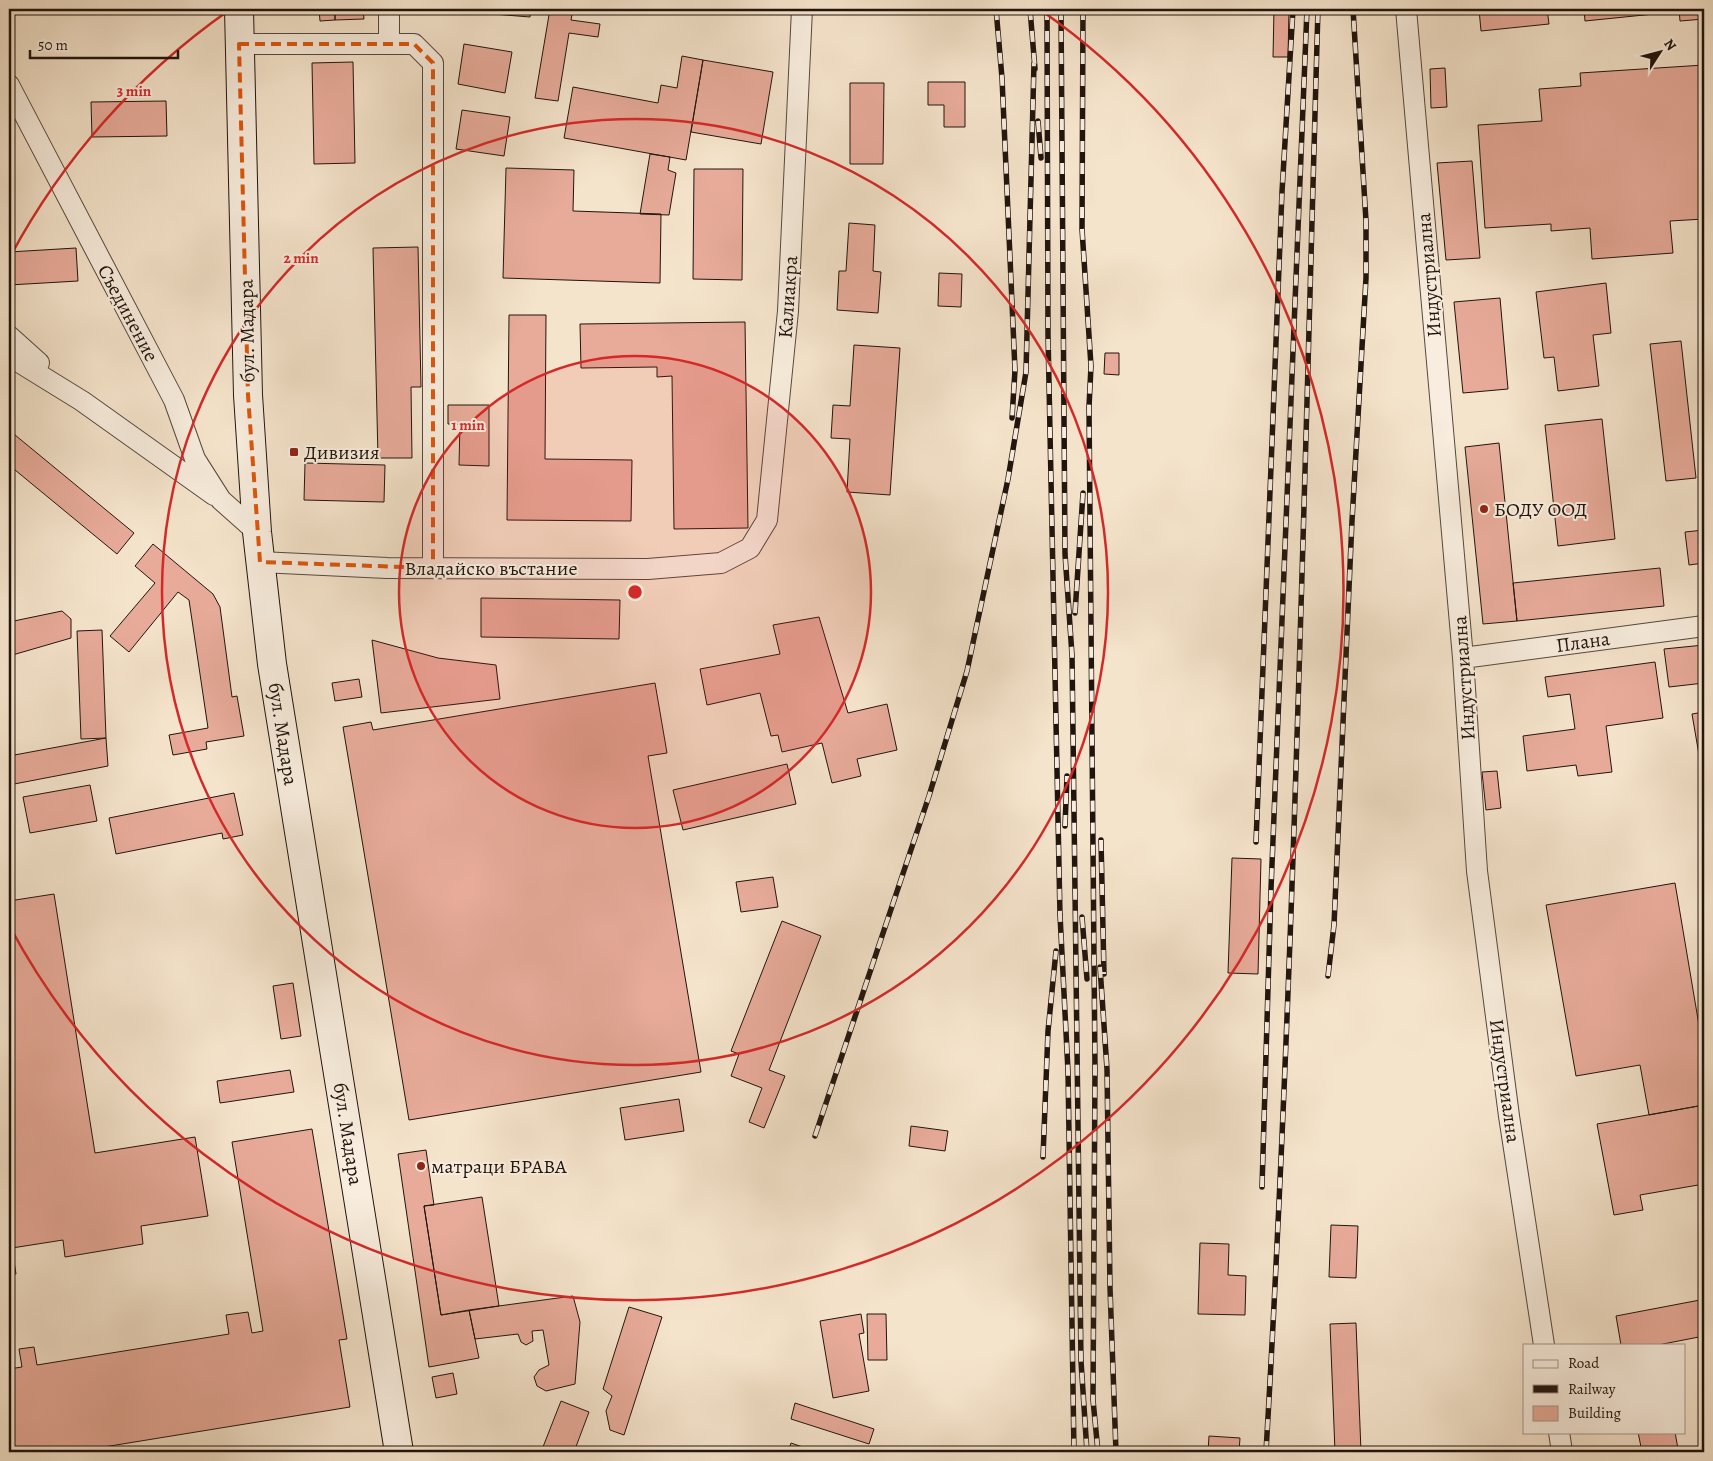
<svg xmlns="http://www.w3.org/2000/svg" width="1713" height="1461" font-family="Alegreya,serif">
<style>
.building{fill:#e8ab9a;stroke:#20140e}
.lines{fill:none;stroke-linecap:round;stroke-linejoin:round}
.minor-casing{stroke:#55483e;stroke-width:22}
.secondary-casing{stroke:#20140e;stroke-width:30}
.minor{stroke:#f8edde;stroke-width:20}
.secondary{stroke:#f8edde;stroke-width:28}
.rail-casing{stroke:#20140e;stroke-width:5.5}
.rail{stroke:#f8edde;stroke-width:4;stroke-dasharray:11;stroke-linecap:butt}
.marked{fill:none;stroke:#de560c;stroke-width:4;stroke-dasharray:10 6;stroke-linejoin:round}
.ring{fill:none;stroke:#d62828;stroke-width:2.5}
.poi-dot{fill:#8f2418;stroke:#f8edde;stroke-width:2}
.labels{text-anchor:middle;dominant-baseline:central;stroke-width:4;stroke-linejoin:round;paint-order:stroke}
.street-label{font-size:20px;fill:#20140e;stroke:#f8edde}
.poi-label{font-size:20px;fill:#20140e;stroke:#f8edde;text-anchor:start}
.centre{fill:#d62828;stroke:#f8edde;stroke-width:2.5}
.ring-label{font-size:15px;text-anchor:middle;font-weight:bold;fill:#d62828;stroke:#f8edde;stroke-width:4;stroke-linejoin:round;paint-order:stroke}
</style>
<rect width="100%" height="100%" fill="#f5e4cc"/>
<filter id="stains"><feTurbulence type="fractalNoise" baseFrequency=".004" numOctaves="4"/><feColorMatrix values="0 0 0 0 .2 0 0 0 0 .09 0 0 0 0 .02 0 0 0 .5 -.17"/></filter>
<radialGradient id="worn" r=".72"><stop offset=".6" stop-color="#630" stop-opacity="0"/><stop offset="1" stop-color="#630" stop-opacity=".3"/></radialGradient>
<path class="building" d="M 319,9 L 335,9 L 335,20 L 320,21 Z
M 335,9 L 363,9 L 364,19 L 335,20 Z
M 468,9 L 531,9 L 530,17 L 468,12 Z
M 550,9 L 573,9 L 571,20 L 600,24 L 598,37 L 569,33 L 558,101 L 535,98 Z
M 1274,9 L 1289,9 L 1288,57 L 1273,57 Z
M 1479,9 L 1547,9 L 1549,24 L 1481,31 Z
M 1584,9 L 1654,9 L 1654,14 L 1585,21 Z
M 1679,9 L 1704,9 L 1704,19 L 1680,21 Z
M 464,44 L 512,52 L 505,93 L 458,84 Z
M 682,56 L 703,60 L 686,160 L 564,138 L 573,87 L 658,103 L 661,85 L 677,88 Z
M 703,60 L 773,72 L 761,144 L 691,132 Z
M 353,62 L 355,163 L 314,164 L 312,63 Z
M 1704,65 L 1704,219 L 1670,221 L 1673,253 L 1592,259 L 1590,228 L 1551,231 L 1551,224 L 1485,228 L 1478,125 L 1542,121 L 1539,89 L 1581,86 L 1580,73 Z
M 1445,68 L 1447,107 L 1431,108 L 1430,69 Z
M 928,82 L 965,82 L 965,127 L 944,127 L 944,105 L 928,105 Z
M 850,83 L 884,83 L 883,164 L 850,164 Z
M 166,101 L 167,136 L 92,137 L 91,102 Z
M 462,110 L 510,117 L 504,156 L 456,149 Z
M 650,154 L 670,157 L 668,170 L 676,173 L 669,215 L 640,214 Z
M 1472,161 L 1480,258 L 1446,260 L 1437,163 Z
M 506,168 L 574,170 L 573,211 L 661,214 L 660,283 L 503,278 Z
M 694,169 L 743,169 L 742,280 L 693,279 Z
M 849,223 L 875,225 L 873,271 L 881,272 L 878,313 L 837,310 L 839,271 L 846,271 Z
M 418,247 L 421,387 L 411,387 L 412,458 L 378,458 L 373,248 Z
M 76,248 L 78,281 L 9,285 L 9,252 Z
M 939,273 L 962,274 L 961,307 L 938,306 Z
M 1606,283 L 1611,333 L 1593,335 L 1599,386 L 1558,391 L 1554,357 L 1544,358 L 1536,292 Z
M 1500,298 L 1508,389 L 1463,393 L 1454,302 Z
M 509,315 L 546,315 L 545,459 L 632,460 L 631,521 L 507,520 Z
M 745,322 L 748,528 L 674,529 L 672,376 L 657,377 L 657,367 L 581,368 L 580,324 Z
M 1681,341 L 1696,478 L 1666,481 L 1650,344 Z
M 854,345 L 900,348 L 890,495 L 847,492 L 850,439 L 831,438 L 833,405 L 850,406 Z
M 1105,353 L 1119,353 L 1119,375 L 1104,374 Z
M 448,405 L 489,405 L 489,466 L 459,465 L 460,424 L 448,424 Z
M 1602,419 L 1615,539 L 1558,546 L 1545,425 Z
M 9,430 L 134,533 L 117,554 L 9,465 Z
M 1499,443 L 1517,621 L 1483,624 L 1465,447 Z
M 305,463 L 385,465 L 384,502 L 304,500 Z
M 1704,530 L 1704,563 L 1689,565 L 1685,532 Z
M 153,544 L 213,594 L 220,607 L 232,697 L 237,696 L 244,736 L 206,742 L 207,749 L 173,755 L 169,735 L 208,728 L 189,600 L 178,592 L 129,652 L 110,636 L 155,583 L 135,566 Z
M 1660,568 L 1664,606 L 1517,621 L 1513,583 Z
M 481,598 L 620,600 L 619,639 L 481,637 Z
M 62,611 L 71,619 L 71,638 L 9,656 L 9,622 Z
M 819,617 L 848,713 L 887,704 L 897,750 L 857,759 L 861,776 L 832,783 L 822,743 L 782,752 L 778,735 L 771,736 L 760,693 L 707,705 L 700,669 L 780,654 L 773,625 Z
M 102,630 L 106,738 L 81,739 L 77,631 Z
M 372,640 L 438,658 L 496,665 L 500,699 L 381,713 Z
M 1704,645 L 1704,683 L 1669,687 L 1664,649 Z
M 1655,662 L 1663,718 L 1606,726 L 1612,772 L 1578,776 L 1576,765 L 1527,771 L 1523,736 L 1575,729 L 1570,694 L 1548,697 L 1545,677 Z
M 359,679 L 362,697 L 335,701 L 332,683 Z
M 655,683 L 667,753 L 648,756 L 701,1072 L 409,1120 L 343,727 L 371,722 L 373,730 Z
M 1704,712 L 1704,784 L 1692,714 Z
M 106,738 L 108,766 L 9,785 L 9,756 Z
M 787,764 L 796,804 L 683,830 L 673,790 Z
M 1497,771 L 1501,808 L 1486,810 L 1482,772 Z
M 90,785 L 97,821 L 30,833 L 23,797 Z
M 234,793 L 243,835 L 223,839 L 222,833 L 116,854 L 109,818 Z
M 1232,858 L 1261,859 L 1258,974 L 1228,973 Z
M 773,877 L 778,907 L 741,912 L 736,882 Z
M 1675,883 L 1702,1043 L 1704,1043 L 1704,1105 L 1649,1115 L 1640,1065 L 1576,1076 L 1546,905 Z
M 54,894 L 95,1153 L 195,1137 L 208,1216 L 141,1226 L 143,1244 L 65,1257 L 63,1240 L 12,1248 L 16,1274 L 9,1275 L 9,901 Z
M 782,921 L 821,936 L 769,1070 L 785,1076 L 764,1128 L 749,1122 L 762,1088 L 731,1076 L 739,1054 L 731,1051 Z
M 293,983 L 301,1036 L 281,1039 L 273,986 Z
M 290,1070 L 294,1092 L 220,1103 L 217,1081 Z
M 679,1099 L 684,1131 L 625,1140 L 620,1108 Z
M 1704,1105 L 1704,1184 L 1640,1195 L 1643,1210 L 1614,1215 L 1597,1124 Z
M 911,1126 L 948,1131 L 945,1151 L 909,1146 Z
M 312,1129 L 347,1339 L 339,1340 L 350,1407 L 73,1452 L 9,1452 L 9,1369 L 22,1367 L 19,1349 L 34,1347 L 37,1365 L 229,1334 L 226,1315 L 248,1312 L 252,1333 L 263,1331 L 232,1142 Z
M 426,1150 L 434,1205 L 424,1206 L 441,1315 L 469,1310 L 479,1358 L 429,1367 L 398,1154 Z
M 482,1197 L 499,1306 L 441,1315 L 424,1206 Z
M 1331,1225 L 1358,1226 L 1356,1278 L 1329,1277 Z
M 1200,1243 L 1229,1244 L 1228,1275 L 1246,1276 L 1245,1315 L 1198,1314 Z
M 573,1296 L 580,1322 L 575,1384 L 546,1391 L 537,1386 L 534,1377 L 539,1370 L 549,1365 L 543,1330 L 532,1331 L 533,1341 L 526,1345 L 521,1342 L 518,1334 L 475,1339 L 469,1310 Z
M 1700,1300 L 1704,1336 L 1658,1345 L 1621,1345 L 1616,1316 Z
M 629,1307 L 662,1317 L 624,1435 L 610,1430 L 606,1411 L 612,1396 L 603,1389 Z
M 861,1314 L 864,1333 L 859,1334 L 869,1391 L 833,1398 L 820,1321 Z
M 867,1314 L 886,1314 L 887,1360 L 868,1360 Z
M 1356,1323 L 1361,1452 L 1335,1452 L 1330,1324 Z
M 453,1373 L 457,1394 L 436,1398 L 432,1377 Z
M 561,1401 L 589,1412 L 574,1452 L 541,1452 Z
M 795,1403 L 874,1429 L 869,1444 L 791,1419 Z
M 1638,1432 L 1675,1432 L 1678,1449 L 1642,1452 Z
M 1209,1436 L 1240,1438 L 1239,1452 L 1208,1452 Z
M 791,1443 L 817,1452 L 788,1452 Z"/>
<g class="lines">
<defs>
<path id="minor" d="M 389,9 L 389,42
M 1406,9 L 1463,658 L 1477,871 L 1509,1116 L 1544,1345
M 239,44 L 414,44 L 433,63 L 433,568
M 9,85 L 174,400 L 195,459 L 221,500 L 257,532
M 9,336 L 39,363
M 9,356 L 82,401 L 214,495
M 260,562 L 387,568 L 648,569 L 721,563 L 750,548 L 767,520 L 788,311 L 802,9
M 1463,658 L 1704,626
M 1559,1432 L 1562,1452"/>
<path id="secondary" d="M 239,9 L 248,395 L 257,532 L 272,664 L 399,1452"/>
</defs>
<use href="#minor" class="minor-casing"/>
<use href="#secondary" class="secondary-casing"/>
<use href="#minor" class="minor"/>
<use href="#secondary" class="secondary"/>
<defs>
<path id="rail" d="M 996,9 L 1002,78 L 1015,370 L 1012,418
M 1030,9 L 1035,69
M 1047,9 L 1048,335 L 1060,915 L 1068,1071 L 1074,1452
M 1061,9 L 1065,554 L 1072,655 L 1081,1361 L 1087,1452
M 1083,9 L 1082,229 L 1091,366 L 1089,407 L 1095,1069 L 1093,1400 L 1098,1452
M 1038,121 L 1041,158
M 1075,613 L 1083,493
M 1065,826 L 1067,776
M 1101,840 L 1104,974
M 1256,842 L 1282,192 L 1293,9
M 1082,917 L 1087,979
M 1100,967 L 1107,1069 L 1110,1288 L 1116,1452
M 1328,976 L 1334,925 L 1352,521 L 1366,278 L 1366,221 L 1353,9
M 815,1136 L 929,796 L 967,671 L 1008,479 L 1026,372 L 1034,63
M 1043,1157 L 1048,1031 L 1056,951
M 1262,1187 L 1271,889 L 1307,9
M 1266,1452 C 1294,972 1304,490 1318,9"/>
</defs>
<use href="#rail" class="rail-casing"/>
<use href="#rail" class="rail"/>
</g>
<path class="marked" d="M 239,44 L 414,44 L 433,63 L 433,568 L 260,562 L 248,395 Z"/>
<circle cx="635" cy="592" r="236" fill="#d62828" fill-opacity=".12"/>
<g class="ring">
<circle cx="635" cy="592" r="236"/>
<circle cx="635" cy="592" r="473"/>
<path d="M9 259A709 709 0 0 1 228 11M1042 11A709 709 0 1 1 9 925"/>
</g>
<g class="poi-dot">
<rect x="289" y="447" width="10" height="10" rx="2.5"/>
<circle cx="1484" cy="509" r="5"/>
<circle cx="421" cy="1166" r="5"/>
</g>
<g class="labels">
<g class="street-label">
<text transform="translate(1429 275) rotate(-95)">Индустриална</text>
<text transform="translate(788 297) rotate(-86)">Калиакра</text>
<text transform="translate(128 313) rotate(62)">Съединение</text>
<text transform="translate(247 331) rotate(-91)">бул. Мадара</text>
<text x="491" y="568">Владайско въстание</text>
<text transform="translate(1583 642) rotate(-8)">Плана</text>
<text transform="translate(1464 678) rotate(-94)">Индустриална</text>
<text transform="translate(283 734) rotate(81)">бул. Мадара</text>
<text transform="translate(1505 1081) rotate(82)">Индустриална</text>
<text transform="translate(348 1134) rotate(81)">бул. Мадара</text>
</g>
<g class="poi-label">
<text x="304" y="452">Дивизия</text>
<text x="1494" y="509">БОДУ ООД</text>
<text x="431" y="1166">матраци БРАВА</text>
</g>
</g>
<circle cx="635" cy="592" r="8" class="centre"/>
<g class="ring-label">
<text x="134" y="96">3 min</text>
<text x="301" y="263">2 min</text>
<text x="468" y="430">1 min</text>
</g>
<rect width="1713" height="1461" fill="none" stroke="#f5e4cc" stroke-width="30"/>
<rect x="10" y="10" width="1693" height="1441" fill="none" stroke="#20140e" stroke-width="2.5"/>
<rect x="15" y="15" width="1683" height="1431" fill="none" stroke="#20140e"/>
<rect x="1523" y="1344" width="162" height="90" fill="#f8edde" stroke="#a2968b"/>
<rect x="1533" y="1360" width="25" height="8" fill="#f8edde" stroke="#a2968b"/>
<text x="1568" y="1368" font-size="15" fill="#20140e">Road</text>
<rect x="1533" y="1385" width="25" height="8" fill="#20140e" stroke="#a2968b"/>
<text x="1568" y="1394" font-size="15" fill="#20140e">Railway</text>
<rect x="1533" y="1406" width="25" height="15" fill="#e8ab9a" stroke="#a2968b"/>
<text x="1568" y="1418" font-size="15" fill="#20140e">Building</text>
<g transform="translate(1660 52) rotate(54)" stroke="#f8edde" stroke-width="4" paint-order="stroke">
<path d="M0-4L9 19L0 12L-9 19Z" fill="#20140e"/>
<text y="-8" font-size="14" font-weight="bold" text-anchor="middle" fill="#20140e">N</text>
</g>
<path d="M30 50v8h148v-8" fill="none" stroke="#20140e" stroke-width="2.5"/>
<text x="38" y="50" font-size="15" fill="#20140e" stroke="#f8edde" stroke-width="4" paint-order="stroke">50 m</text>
<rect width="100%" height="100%" filter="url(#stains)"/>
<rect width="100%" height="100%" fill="url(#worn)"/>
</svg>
